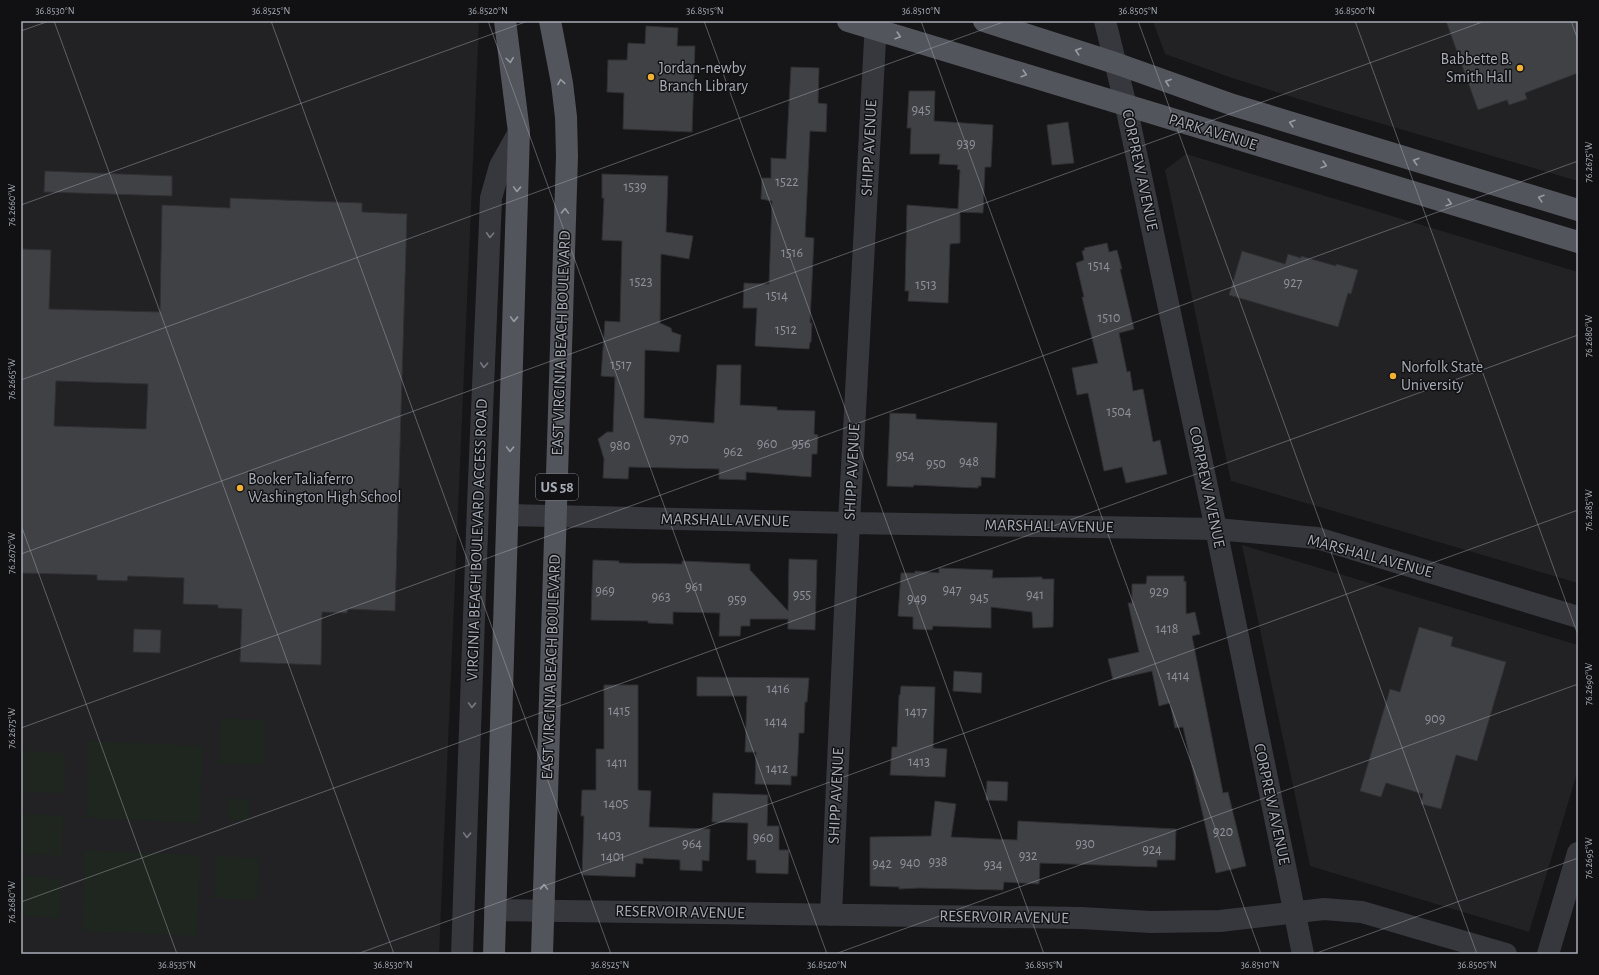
<svg xmlns="http://www.w3.org/2000/svg" width="1599" height="975" font-family="'Alegreya Sans',sans-serif">
<style>
.built{fill:#222225}
.green{fill:#1e261f}
.building{fill:#404145;stroke:#303034;fill-rule:evenodd}
.lines{fill:none;stroke-linecap:round;stroke-linejoin:round}
.minor{stroke:#37383d;stroke-width:22}
.major{stroke:#53555c;stroke-width:22}
.oneway{stroke:#979ba6}
.oneway2{stroke:#757881}
.ticks{fill:none;stroke:#a8adb8;stroke-width:1;stroke-opacity:0.45}
.poi-dot{fill:#f2b134;stroke:#111113;stroke-width:1.5}
.labels{text-anchor:middle;dominant-baseline:central;stroke-width:3;stroke-linejoin:round;paint-order:stroke}
.number-label{font-size:14px;fill:#8e929b}
.shield{fill:#111113;stroke:#7b7e86;stroke-width:1}
.shield-label{font-size:15px;font-weight:bold;fill:#a8adb8}
.poi-label{font-size:16px;fill:#a8adb8;stroke:#111113;text-anchor:start}
.street-label{font-size:16px;fill:#a8adb8;stroke:#111113}
.neatline{fill:none;stroke:#a8adb8;stroke-width:1.5}
.ticks-label{font-size:10px;text-anchor:middle;fill:#a8adb8}
</style>
<rect width="100%" height="100%" fill="#161618"/>
<path class="built" d="M 21,21 L 479,21 L 439,954 L 21,954 Z
M 1153,21 L 1578,21 L 1578,181 L 1328,108 L 1232,78 L 1165,54 Z
M 1186,154 L 1578,272 L 1578,583 L 1231,481 L 1165,170 Z
M 1242,545 L 1578,645 L 1578,770 L 1529,932 L 1310,866 Z"/>
<path class="green" d="M 221,718 L 265,720 L 264,765 L 219,763 Z
M 89,741 L 203,746 L 200,823 L 86,818 Z
M 21,751 L 65,753 L 64,793 L 21,792 Z
M 229,798 L 250,799 L 249,821 L 228,821 Z
M 21,814 L 63,816 L 62,856 L 21,854 Z
M 85,850 L 200,855 L 197,936 L 82,931 Z
M 216,856 L 259,858 L 257,900 L 214,898 Z
M 21,876 L 61,878 L 60,918 L 21,916 Z"/>
<path class="building" d="M 1446,21 L 1578,21 L 1578,73 L 1525,93 L 1527,99 L 1509,105 L 1507,100 L 1478,110 Z
M 646,26 L 678,28 L 677,46 L 695,46 L 692,132 L 623,129 L 624,93 L 607,92 L 608,60 L 627,60 L 628,43 L 645,44 Z
M 791,67 L 819,68 L 818,103 L 827,104 L 826,132 L 810,131 L 805,237 L 814,238 L 810,323 L 812,323 L 811,342 L 810,342 L 809,349 L 755,346 L 757,308 L 743,308 L 744,283 L 769,284 L 772,201 L 761,199 L 762,178 L 771,178 L 771,158 L 786,159 Z
M 909,91 L 935,91 L 934,121 L 993,125 L 991,167 L 985,167 L 983,213 L 960,212 L 960,243 L 950,244 L 948,303 L 908,301 L 909,291 L 905,291 L 907,205 L 958,209 L 960,170 L 957,169 L 958,165 L 939,164 L 940,154 L 910,154 L 911,128 L 907,128 Z
M 1068,122 L 1074,163 L 1052,165 L 1047,125 Z
M 45,171 L 172,176 L 172,196 L 44,192 Z
M 602,174 L 668,176 L 666,232 L 693,236 L 689,259 L 661,254 L 660,323 L 671,328 L 672,332 L 681,335 L 679,352 L 645,350 L 644,418 L 714,423 L 717,365 L 741,365 L 740,405 L 777,407 L 777,410 L 815,411 L 814,434 L 818,435 L 817,454 L 812,454 L 811,477 L 746,472 L 746,480 L 719,479 L 719,469 L 629,467 L 628,479 L 603,478 L 604,459 L 598,439 L 607,432 L 613,432 L 615,377 L 601,376 L 605,321 L 620,322 L 622,241 L 602,240 L 604,198 L 602,198 Z
M 230,198 L 362,203 L 362,212 L 407,214 L 395,611 L 348,609 L 347,613 L 322,612 L 321,665 L 240,662 L 242,609 L 218,608 L 218,605 L 183,604 L 184,578 L 128,576 L 127,581 L 97,580 L 97,575 L 21,573 L 21,249 L 51,250 L 49,309 L 160,312 L 162,205 L 230,208 ZM 56,381 L 148,384 L 146,429 L 54,426 Z
M 1107,243 L 1109,252 L 1117,250 L 1122,269 L 1120,269 L 1134,329 L 1119,333 L 1127,372 L 1130,371 L 1133,391 L 1143,389 L 1153,442 L 1160,440 L 1167,474 L 1126,483 L 1122,467 L 1104,471 L 1088,393 L 1077,395 L 1072,368 L 1098,363 L 1082,297 L 1084,297 L 1076,263 L 1084,260 L 1082,251 L 1085,250 L 1084,248 Z
M 1242,251 L 1285,264 L 1288,254 L 1301,258 L 1301,256 L 1336,266 L 1336,264 L 1358,270 L 1351,294 L 1348,293 L 1338,327 L 1229,295 Z
M 890,413 L 916,414 L 916,419 L 997,423 L 995,478 L 981,477 L 981,486 L 978,486 L 978,488 L 914,485 L 913,487 L 887,486 Z
M 789,559 L 817,560 L 815,630 L 788,629 L 788,619 L 750,619 L 750,626 L 741,626 L 740,636 L 719,636 L 720,613 L 673,612 L 673,624 L 648,623 L 648,621 L 591,620 L 593,560 L 619,561 L 619,563 L 682,564 L 682,561 L 750,564 L 750,570 L 788,611 Z
M 939,568 L 993,570 L 992,578 L 1042,577 L 1042,579 L 1054,579 L 1053,627 L 1033,628 L 1032,612 L 991,607 L 991,628 L 933,626 L 932,630 L 913,629 L 913,617 L 898,616 L 901,573 L 915,573 L 915,571 L 939,573 Z
M 1147,576 L 1184,576 L 1184,582 L 1186,581 L 1186,614 L 1195,612 L 1200,634 L 1192,636 L 1223,793 L 1228,792 L 1246,866 L 1216,873 L 1183,727 L 1175,728 L 1170,703 L 1159,706 L 1152,671 L 1113,680 L 1108,659 L 1139,652 L 1128,603 L 1132,603 L 1132,584 L 1146,584 Z
M 1419,627 L 1453,637 L 1451,646 L 1506,662 L 1477,761 L 1456,755 L 1441,809 L 1421,804 L 1423,794 L 1386,783 L 1381,797 L 1360,791 L 1390,689 L 1400,692 Z
M 134,629 L 161,630 L 160,653 L 133,652 Z
M 954,671 L 982,673 L 981,693 L 953,691 Z
M 697,677 L 809,678 L 807,702 L 805,702 L 804,733 L 799,733 L 797,776 L 791,776 L 791,785 L 755,784 L 756,752 L 745,752 L 747,696 L 697,696 Z
M 604,685 L 638,685 L 638,790 L 651,791 L 649,827 L 710,829 L 709,861 L 702,860 L 702,871 L 680,870 L 680,860 L 643,858 L 643,864 L 636,863 L 635,877 L 582,875 L 584,816 L 581,816 L 582,790 L 596,790 L 596,749 L 604,749 Z
M 901,686 L 935,687 L 933,748 L 947,749 L 945,777 L 890,775 L 892,747 L 897,747 L 899,695 L 900,695 Z
M 987,781 L 1008,782 L 1007,801 L 986,800 Z
M 713,793 L 768,795 L 767,826 L 779,826 L 779,850 L 789,850 L 788,874 L 756,873 L 756,860 L 747,860 L 748,823 L 712,822 Z
M 935,801 L 956,804 L 951,837 L 1017,840 L 1018,821 L 1176,829 L 1175,860 L 1157,860 L 1157,867 L 1040,863 L 1039,884 L 1004,882 L 1003,890 L 920,888 L 899,889 L 899,887 L 870,886 L 870,837 L 931,836 Z"/>
<g class="lines">
<path class="minor" d="M 1105,21 L 1126,106 L 1216,529 L 1303,954
M 508,515 L 849,523 L 1216,529 L 1317,538 L 1578,617
M 495,910 L 1081,918 L 1151,922 L 1220,921 L 1324,909 L 1362,912 L 1506,954
M 831,915 L 849,523 L 876,21
M 462,954 L 478,505 L 491,198 L 500,166 L 519,132
M 1548,954 L 1578,853"/>
<path class="major" d="M 848,21 L 1578,242
M 984,21 L 1115,63 L 1233,105 L 1578,210
M 494,954 L 519,132 L 505,21
M 542,954 L 567,156 L 566,117 L 562,83 L 550,21"/>
</g>
<defs><path id="oneway-chevron" d="M-2-3.5L2.5 0L-2 3.5" fill="none" stroke-width="1.6" stroke-linecap="round" stroke-linejoin="round"/></defs>
<g class="oneway">
<use href="#oneway-chevron" transform="translate(898 36) rotate(17)"/>
<use href="#oneway-chevron" transform="translate(1078 51) rotate(-162)"/>
<use href="#oneway-chevron" transform="translate(510 60) rotate(83)"/>
<use href="#oneway-chevron" transform="translate(1024 74) rotate(17)"/>
<use href="#oneway-chevron" transform="translate(561 82) rotate(-99)"/>
<use href="#oneway-chevron" transform="translate(1168 82) rotate(-160)"/>
<use href="#oneway-chevron" transform="translate(1292 123) rotate(-163)"/>
<use href="#oneway-chevron" transform="translate(1416 161) rotate(-163)"/>
<use href="#oneway-chevron" transform="translate(1324 165) rotate(17)"/>
<use href="#oneway-chevron" transform="translate(517 189) rotate(92)"/>
<use href="#oneway-chevron" transform="translate(1541 198) rotate(-163)"/>
<use href="#oneway-chevron" transform="translate(1449 203) rotate(17)"/>
<use href="#oneway-chevron" transform="translate(565 211) rotate(-88)"/>
<use href="#oneway-chevron" transform="translate(514 319) rotate(92)"/>
<use href="#oneway-chevron" transform="translate(510 449) rotate(92)"/>
<use href="#oneway-chevron" transform="translate(544 887) rotate(-88)"/>
</g>
<g class="oneway2">
<use href="#oneway-chevron" transform="translate(490 235) rotate(93)"/>
<use href="#oneway-chevron" transform="translate(484 365) rotate(93)"/>
<use href="#oneway-chevron" transform="translate(472 705) rotate(92)"/>
<use href="#oneway-chevron" transform="translate(467 835) rotate(92)"/>
</g>
<path class="ticks" d="M 54,21 L 394,954M 271,21 L 611,954M 488,21 L 827,954M 704,21 L 1044,954M 921,21 L 1261,954M 1138,21 L 1477,954M 1355,21 L 1578,635M 1571,21 L 1578,40M 21,31 L 49,21M 21,205 L 528,21M 21,380 L 1006,21M 21,525 L 177,954M 21,554 L 1485,21M 21,728 L 1578,161M 21,902 L 1578,335M 357,954 L 1578,510M 835,954 L 1578,684M 1314,954 L 1578,858"/>
<g class="poi-dot">
<circle cx="1520" cy="68" r="4"/>
<circle cx="651" cy="77" r="4"/>
<circle cx="1393" cy="376" r="4"/>
<circle cx="240" cy="488" r="4"/>
</g>
<g class="labels">
<g class="number-label">
<text x="921" y="110">945</text>
<text x="966" y="144">939</text>
<text x="787" y="182">1522</text>
<text x="635" y="187">1539</text>
<text x="792" y="253">1516</text>
<text x="1099" y="266">1514</text>
<text x="641" y="282">1523</text>
<text x="1293" y="283">927</text>
<text x="926" y="285">1513</text>
<text x="777" y="296">1514</text>
<text x="1109" y="318">1510</text>
<text x="786" y="330">1512</text>
<text x="621" y="365">1517</text>
<text x="1119" y="412">1504</text>
<text x="679" y="439">970</text>
<text x="767" y="444">960</text>
<text x="801" y="444">956</text>
<text x="620" y="446">980</text>
<text x="733" y="452">962</text>
<text x="905" y="456">954</text>
<text x="969" y="462">948</text>
<text x="936" y="464">950</text>
<text x="694" y="587">961</text>
<text x="952" y="590">947</text>
<text x="605" y="591">969</text>
<text x="1159" y="592">929</text>
<text x="802" y="595">955</text>
<text x="1035" y="595">941</text>
<text x="661" y="597">963</text>
<text x="979" y="598">945</text>
<text x="917" y="599">949</text>
<text x="737" y="600">959</text>
<text x="1167" y="629">1418</text>
<text x="1178" y="676">1414</text>
<text x="778" y="689">1416</text>
<text x="619" y="711">1415</text>
<text x="916" y="712">1417</text>
<text x="1435" y="719">909</text>
<text x="776" y="722">1414</text>
<text x="919" y="762">1413</text>
<text x="617" y="763">1411</text>
<text x="777" y="769">1412</text>
<text x="616" y="804">1405</text>
<text x="1223" y="832">920</text>
<text x="609" y="836">1403</text>
<text x="763" y="838">960</text>
<text x="692" y="844">964</text>
<text x="1085" y="844">930</text>
<text x="1152" y="850">924</text>
<text x="1028" y="856">932</text>
<text x="613" y="857">1401</text>
<text x="938" y="862">938</text>
<text x="910" y="863">940</text>
<text x="882" y="864">942</text>
<text x="993" y="865">934</text>
</g>
<rect class="shield" x="536" y="474" width="42" height="26" rx="3"/>
<g class="shield-label">
<text x="557" y="487">US 58</text>
</g>
<g class="poi-label">
<text x="1512" y="59" text-anchor="end">Babbette B.<tspan x="1512" dy="18">Smith Hall</tspan></text>
<text x="659" y="68">Jordan-newby<tspan x="659" dy="18">Branch Library</tspan></text>
<text x="1401" y="367">Norfolk State<tspan x="1401" dy="18">University</tspan></text>
<text x="248" y="479">Booker Taliaferro<tspan x="248" dy="18">Washington High School</tspan></text>
</g>
<g class="street-label">
<text transform="translate(1213 132) rotate(17)">PARK AVENUE</text>
<text transform="translate(869 148) rotate(-87)">SHIPP AVENUE</text>
<text transform="translate(1140 170) rotate(78)">CORPREW AVENUE</text>
<text transform="translate(561 343) rotate(-88)">EAST VIRGINIA BEACH BOULEVARD</text>
<text transform="translate(852 472) rotate(-87)">SHIPP AVENUE</text>
<text transform="translate(1207 487) rotate(78)">CORPREW AVENUE</text>
<text transform="translate(725 520) rotate(1)">MARSHALL AVENUE</text>
<text transform="translate(1049 526) rotate(1)">MARSHALL AVENUE</text>
<text transform="translate(477 540) rotate(-88)">VIRGINIA BEACH BOULEVARD ACCESS ROAD</text>
<text transform="translate(1370 556) rotate(15)">MARSHALL AVENUE</text>
<text transform="translate(551 667) rotate(-88)">EAST VIRGINIA BEACH BOULEVARD</text>
<text transform="translate(836 796) rotate(-87)">SHIPP AVENUE</text>
<text transform="translate(1272 804) rotate(78)">CORPREW AVENUE</text>
<text transform="translate(680 912) rotate(1)">RESERVOIR AVENUE</text>
<text transform="translate(1004 917) rotate(1)">RESERVOIR AVENUE</text>
</g>
</g>
<rect width="1599" height="975" fill="none" stroke="#111113" stroke-width="44"/>
<rect x="22" y="22" width="1555" height="931" class="neatline"/>
<g class="ticks-label">
<text x="55" y="14">36.8530°N</text>
<text x="271" y="14">36.8525°N</text>
<text x="488" y="14">36.8520°N</text>
<text x="705" y="14">36.8515°N</text>
<text x="921" y="14">36.8510°N</text>
<text x="1138" y="14">36.8505°N</text>
<text x="1355" y="14">36.8500°N</text>
<text transform="translate(1588 162) rotate(-90)" y="4">76.2675°W</text>
<text transform="translate(11 205) rotate(-90)" y="4">76.2660°W</text>
<text transform="translate(1588 336) rotate(-90)" y="4">76.2680°W</text>
<text transform="translate(11 379) rotate(-90)" y="4">76.2665°W</text>
<text transform="translate(1588 510) rotate(-90)" y="4">76.2685°W</text>
<text transform="translate(11 553) rotate(-90)" y="4">76.2670°W</text>
<text transform="translate(1588 684) rotate(-90)" y="4">76.2690°W</text>
<text transform="translate(11 728) rotate(-90)" y="4">76.2675°W</text>
<text transform="translate(1588 858) rotate(-90)" y="4">76.2695°W</text>
<text transform="translate(11 902) rotate(-90)" y="4">76.2680°W</text>
<text x="177" y="968">36.8535°N</text>
<text x="393" y="968">36.8530°N</text>
<text x="610" y="968">36.8525°N</text>
<text x="827" y="968">36.8520°N</text>
<text x="1044" y="968">36.8515°N</text>
<text x="1260" y="968">36.8510°N</text>
<text x="1477" y="968">36.8505°N</text>
</g>
</svg>
